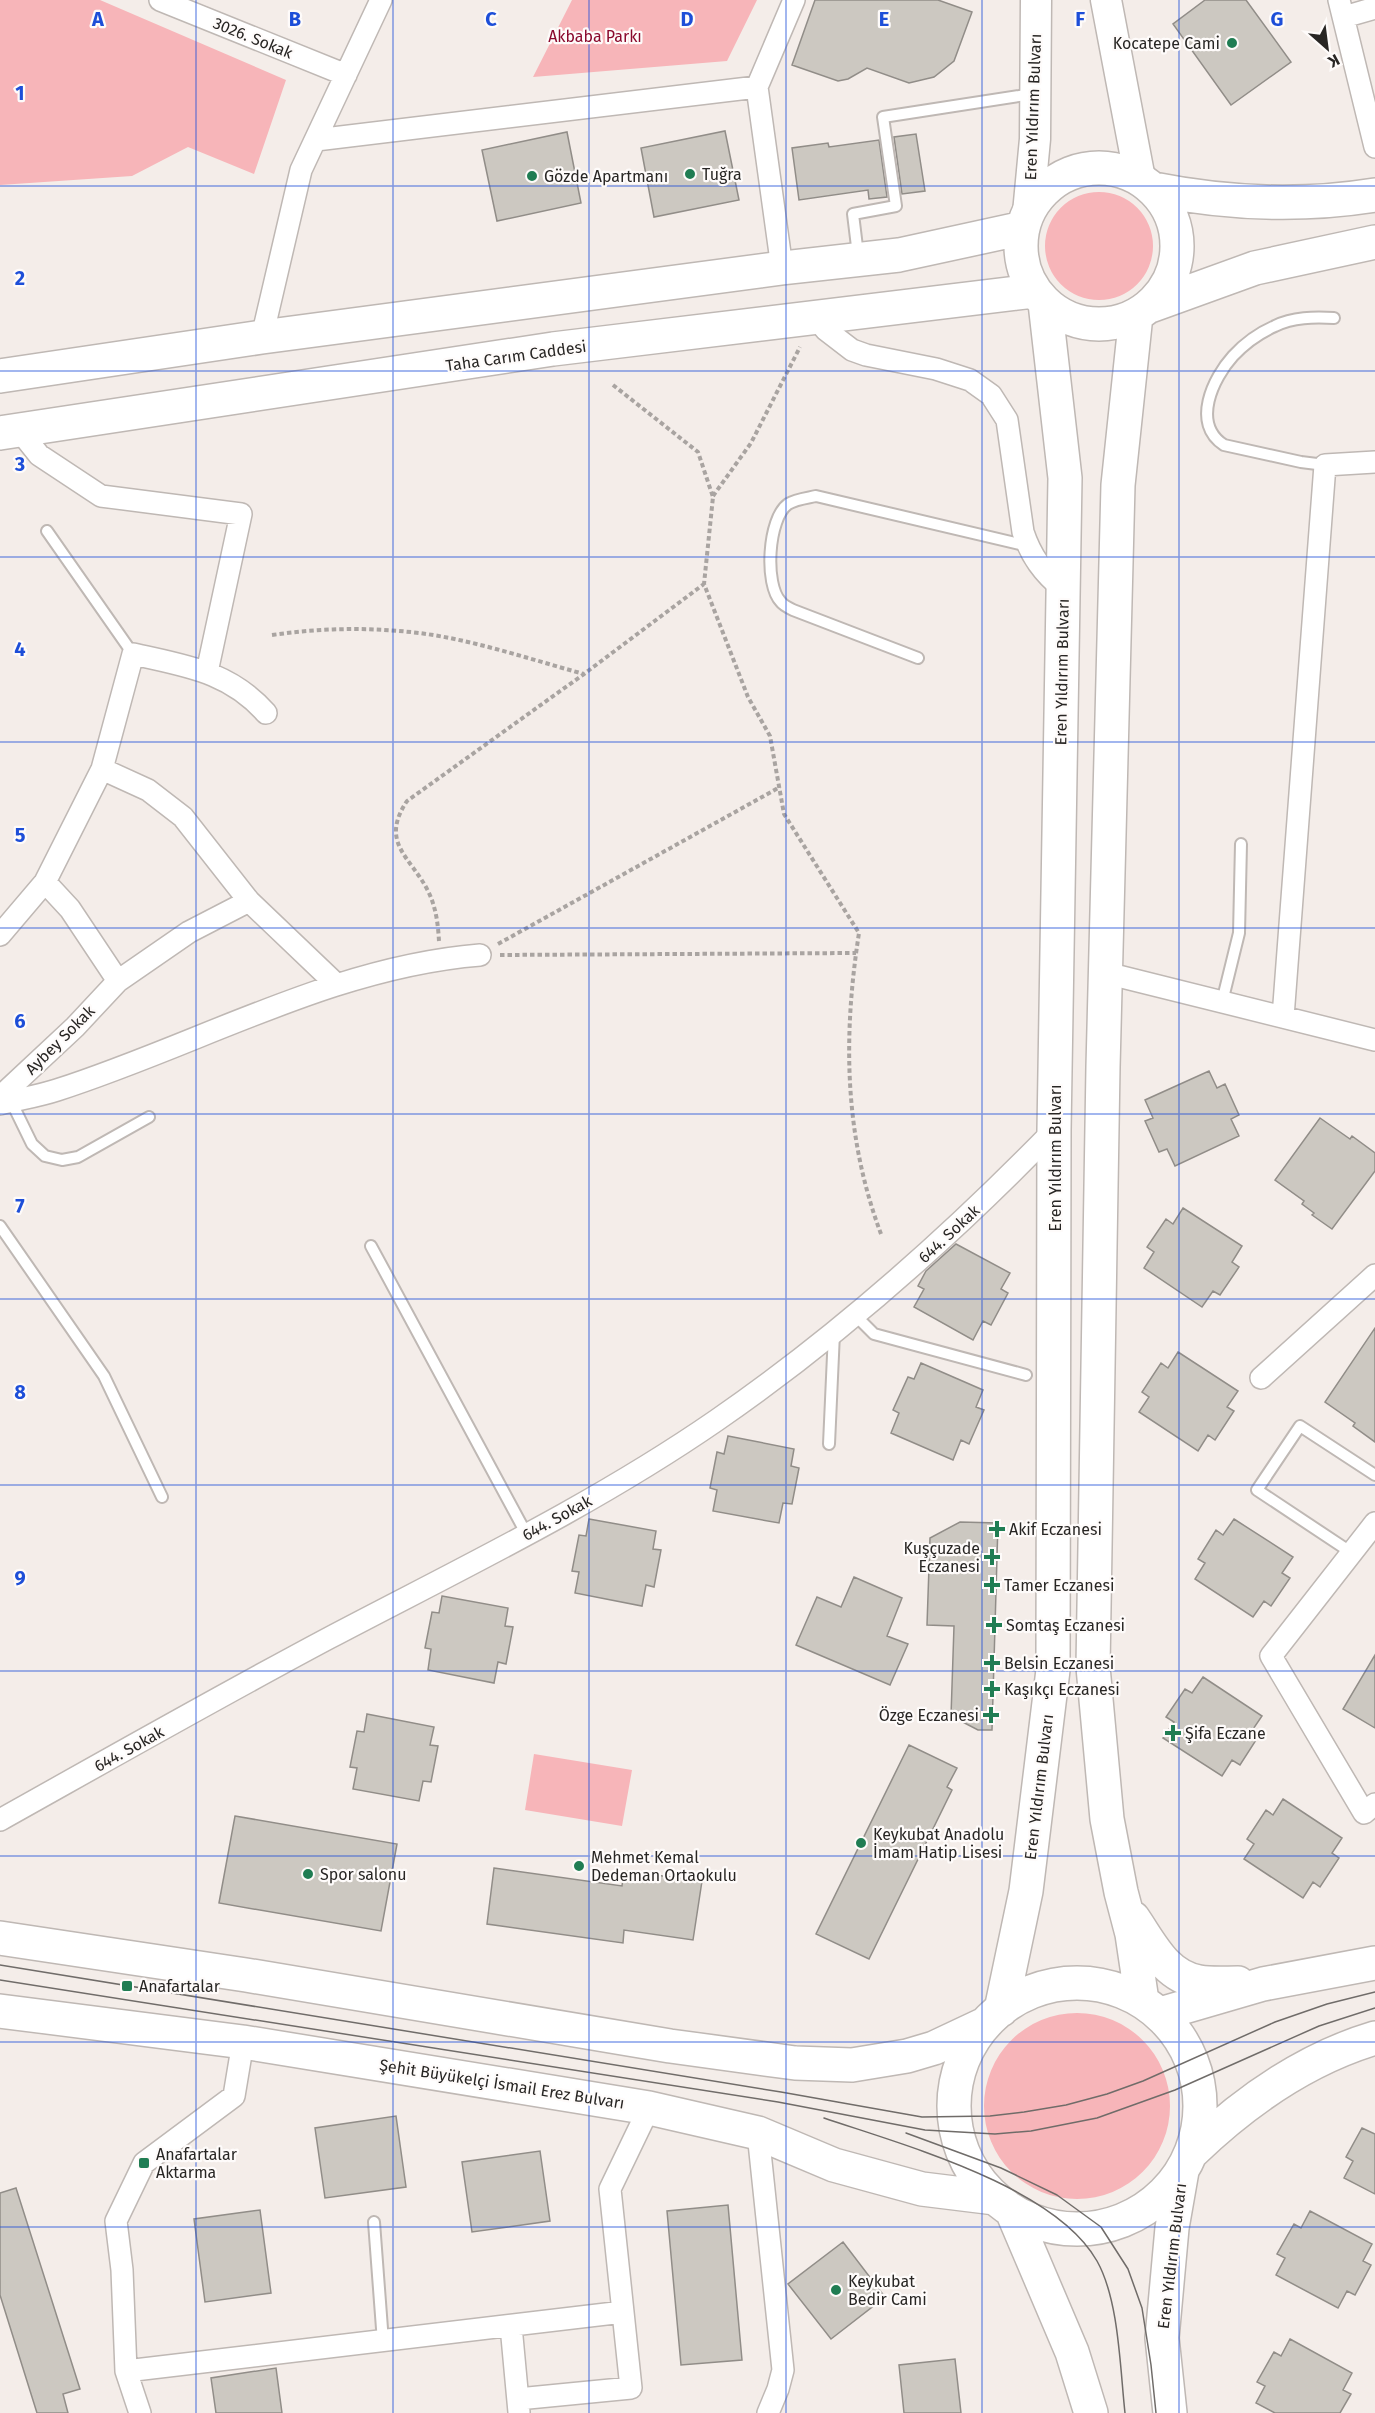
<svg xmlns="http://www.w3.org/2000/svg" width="1375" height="2413" font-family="'Fira Sans',sans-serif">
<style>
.green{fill:#f7b5b9}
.building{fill:#ccc8c1;stroke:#918d88;stroke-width:1.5}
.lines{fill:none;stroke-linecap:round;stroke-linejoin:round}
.lane-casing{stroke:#bfb8b4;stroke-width:14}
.street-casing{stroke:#bfb8b4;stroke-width:24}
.secondary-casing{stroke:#bfb8b4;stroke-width:33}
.primary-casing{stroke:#bfb8b4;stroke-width:36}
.path{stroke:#a9a4a1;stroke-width:4;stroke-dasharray:4.5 3;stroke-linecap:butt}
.lane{stroke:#fff;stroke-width:10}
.street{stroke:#fff;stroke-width:21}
.secondary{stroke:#fff;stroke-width:30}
.primary{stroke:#fff;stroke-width:33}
.tram{stroke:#706c69;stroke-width:1.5}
.grid{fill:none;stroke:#1d4ed8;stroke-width:1.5;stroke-opacity:0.55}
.poi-dot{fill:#207d53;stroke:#fefbfa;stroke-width:2}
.labels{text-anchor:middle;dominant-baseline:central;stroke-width:4.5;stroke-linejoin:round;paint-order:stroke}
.park-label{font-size:16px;fill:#8a092d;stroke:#fefbfa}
.street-label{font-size:16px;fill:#282624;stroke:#fefbfa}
.poi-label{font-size:16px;fill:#282624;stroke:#fefbfa;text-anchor:start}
.grid-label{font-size:20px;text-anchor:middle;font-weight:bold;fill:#1d4ed8;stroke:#fefbfa;stroke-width:4.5;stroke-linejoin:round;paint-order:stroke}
</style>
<rect width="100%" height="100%" fill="#f4ede9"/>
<path class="green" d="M 0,0 L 100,0 L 286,80 L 254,174 L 188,147 L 132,176 L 0,185 Z
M 572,0 L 757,0 L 727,61 L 533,77 Z
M1045 246a54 54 0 1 1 108 0a54 54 0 1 1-108 0Z
M 534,1754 L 632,1770 L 622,1826 L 525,1810 Z
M984 2106a93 93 0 1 1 186 0a93 93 0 1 1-186 0Z"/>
<path class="building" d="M 815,0 L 938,0 L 972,12 L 954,61 L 934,77 L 909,83 L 867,68 L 848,79 L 838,81 L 792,65 Z
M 1205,0 L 1246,0 L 1291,62 L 1231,105 L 1173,24 Z
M 725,131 L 739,200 L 654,217 L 641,148 Z
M 567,132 L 581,203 L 497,221 L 482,150 Z
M 916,134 L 925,191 L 902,194 L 894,137 Z
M 879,140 L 887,197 L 869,199 L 868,190 L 799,200 L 792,148 L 828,143 L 829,147 Z
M 1209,1071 L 1217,1088 L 1225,1084 L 1239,1115 L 1231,1119 L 1239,1136 L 1175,1166 L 1167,1149 L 1159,1152 L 1145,1121 L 1153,1118 L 1145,1100 Z
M 1320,1118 L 1350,1139 L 1352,1136 L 1375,1153 L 1375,1171 L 1332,1229 L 1312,1215 L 1314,1213 L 1302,1204 L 1304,1201 L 1275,1180 Z
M 1183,1208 L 1242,1246 L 1232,1262 L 1239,1267 L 1220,1295 L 1213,1291 L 1202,1307 L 1144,1268 L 1154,1252 L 1147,1247 L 1166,1219 L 1173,1224 Z
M 956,1244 L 1010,1273 L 1001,1289 L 1008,1293 L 991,1325 L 983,1321 L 973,1340 L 914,1307 L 924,1289 L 918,1286 L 926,1271 Z
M 1375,1328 L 1375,1442 L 1353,1426 L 1355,1423 L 1325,1402 Z
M 1178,1352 L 1238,1391 L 1227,1407 L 1234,1411 L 1215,1440 L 1208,1435 L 1198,1451 L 1139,1412 L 1149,1397 L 1142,1392 L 1161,1363 L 1168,1368 Z
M 921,1363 L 983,1390 L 976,1407 L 984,1410 L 969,1444 L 961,1440 L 953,1460 L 891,1433 L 899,1413 L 893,1410 L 908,1377 L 914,1379 Z
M 728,1436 L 794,1449 L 791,1466 L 799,1468 L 792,1504 L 783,1503 L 779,1523 L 713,1511 L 717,1490 L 710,1488 L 717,1452 L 724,1454 Z
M 589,1519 L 656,1531 L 653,1549 L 661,1550 L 654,1587 L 646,1585 L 642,1606 L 575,1593 L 579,1572 L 572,1571 L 579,1535 L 586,1536 Z
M 1234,1519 L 1293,1557 L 1282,1573 L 1290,1578 L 1271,1606 L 1264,1601 L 1253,1617 L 1195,1579 L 1205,1563 L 1198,1559 L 1216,1530 L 1223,1535 Z
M 960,1522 L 998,1523 L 992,1730 L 978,1730 L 951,1716 L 954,1626 L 927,1625 L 930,1538 Z
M 854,1577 L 902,1598 L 887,1636 L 908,1644 L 890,1685 L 796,1645 L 817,1597 L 841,1607 Z
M 442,1596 L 508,1608 L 505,1626 L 513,1627 L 506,1664 L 498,1662 L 494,1683 L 428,1670 L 431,1649 L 425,1648 L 432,1612 L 439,1613 Z
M 1375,1655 L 1375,1728 L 1343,1709 Z
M 1203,1677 L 1262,1716 L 1251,1732 L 1258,1737 L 1240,1765 L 1232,1760 L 1222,1776 L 1163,1738 L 1174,1722 L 1166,1717 L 1185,1689 L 1192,1693 Z
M 367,1714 L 434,1727 L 430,1745 L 438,1746 L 431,1782 L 423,1781 L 419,1801 L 353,1789 L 357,1768 L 350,1767 L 357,1731 L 364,1732 Z
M 909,1745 L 957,1768 L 947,1787 L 952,1790 L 869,1959 L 816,1934 Z
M 1283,1799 L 1342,1838 L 1332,1853 L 1339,1858 L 1320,1887 L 1313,1882 L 1303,1898 L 1244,1859 L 1254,1844 L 1247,1839 L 1266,1810 L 1273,1815 Z
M 235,1816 L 397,1844 L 381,1931 L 219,1903 Z
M 494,1868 L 622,1886 L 624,1871 L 702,1881 L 693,1940 L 624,1930 L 623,1943 L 487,1924 Z
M 396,2116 L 406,2187 L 325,2198 L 315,2128 Z
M 1362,2128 L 1375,2134 L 1375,2194 L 1344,2178 L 1353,2161 L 1346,2157 Z
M 540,2151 L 550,2221 L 472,2232 L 462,2162 Z
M 16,2188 L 80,2389 L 63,2394 L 68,2413 L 37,2413 L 0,2295 L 0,2193 Z
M 728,2205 L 742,2360 L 681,2365 L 667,2211 Z
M 260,2210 L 271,2293 L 205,2302 L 194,2219 Z
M 1310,2211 L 1372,2244 L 1363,2261 L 1371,2265 L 1355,2295 L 1347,2291 L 1338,2308 L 1276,2275 L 1285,2258 L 1277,2254 L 1294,2224 L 1301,2228 Z
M 843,2242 L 885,2297 L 831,2339 L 788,2284 Z
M 1290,2339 L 1352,2373 L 1343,2390 L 1351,2394 L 1340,2413 L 1275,2413 L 1256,2403 L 1265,2386 L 1257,2382 L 1274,2352 L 1281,2356 Z
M 955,2359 L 961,2413 L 904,2413 L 899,2365 Z
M 276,2368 L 282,2413 L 216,2413 L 211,2378 Z"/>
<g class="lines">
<defs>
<path id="lane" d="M 858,255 L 853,214 L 896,206 L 883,117 L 1032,94
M 1325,465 L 1301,462 L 1224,445 C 1191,424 1213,378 1233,356 C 1245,343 1259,333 1275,326 C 1293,317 1314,317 1334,318
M 47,531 L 133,654
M 918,658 L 793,610 C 789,608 783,605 781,602 C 764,585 768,518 788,504 C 796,499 807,498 816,496 L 1028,546
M 1222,1002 L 1239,933 L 1241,844
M 11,1101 L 32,1144 L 45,1156 L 62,1160 L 78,1157 L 149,1117
M 0,1226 L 104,1376 L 162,1497
M 371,1246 L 527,1535
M 856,1316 L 874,1334 L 1026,1375
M 829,1444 L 834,1333
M 1352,1553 L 1257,1490 L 1300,1426 L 1375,1475
M 374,2222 L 383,2342"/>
<path id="street" d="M 160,0 L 346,75
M 1339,0 L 1375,147
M 1344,17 L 1375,8
M 316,140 L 757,87
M 782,268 L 757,87 L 794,0
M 815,317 L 826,330 L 852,350 L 866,355 L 936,369 L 970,380 L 991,395 L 1007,420 L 1023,532 C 1031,556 1043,573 1063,589
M 262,337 L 301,170 L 381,0
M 24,430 L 27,440 L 39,455 L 101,496 L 241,514 L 207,672
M 102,769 L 148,790 L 183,817 L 249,901 L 336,984
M 45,882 L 70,909 L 118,981
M 0,935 L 45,882 L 102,769 L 133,654 C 185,666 229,671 266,713
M 1106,973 L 1375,1040
M 1283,1017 L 1325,465 L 1375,462
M 0,1097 L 75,1027 L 118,981 L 189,932 L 249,901
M 0,1104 C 19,1099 39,1096 57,1090 C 198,1045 331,967 480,955
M 1261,1378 L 1375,1275
M 1375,1523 L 1271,1656 L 1364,1813 L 1375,1804
M 0,1820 C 109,1759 218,1697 329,1638 C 460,1569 594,1505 717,1420 C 840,1335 950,1237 1054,1130
M 758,2133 L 783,2370 L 778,2389 L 768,2413
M 511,2326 L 519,2412
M 126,2371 L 623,2312
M 518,2399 L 631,2388 L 610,2189 L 649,2108
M 140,2413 L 126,2371 L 122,2270 L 116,2221 L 144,2163 L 234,2096 L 243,2042"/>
<path id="secondary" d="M 1106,0 L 1140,179
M 1028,213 L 1035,139 L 1036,0"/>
<path id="primary" d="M1021 246a78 78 0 1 1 156 0a78 78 0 1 1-156 0Z
M 1153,189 C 1228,204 1300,207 1375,195
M 1150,306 L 1255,268 L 1375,242
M 1136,315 L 1118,485 L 1103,1067 L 1093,1667 L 1107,1819 L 1121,1892 L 1132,1934 L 1142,2001
M 0,376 L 262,337 L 782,268 L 899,255 L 1023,228
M 0,433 L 553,349 L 1034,291
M 1133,1918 C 1151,1944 1165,1976 1199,1982 C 1211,1984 1225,1983 1238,1983
M 0,1938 L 246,1975 L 670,2046 L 795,2063 L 852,2065 L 907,2056 L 934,2048 L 985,2024
M954 2106a123 123 0 1 1 246 0a123 123 0 1 1-246 0Z
M 1001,2010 L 1026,1891 L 1053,1670 L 1054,1130 L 1065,478 L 1045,303
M 0,2011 L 243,2042 L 649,2108 L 758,2133 L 834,2165 L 922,2189 L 995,2198
M 1160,2014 L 1263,1984 L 1375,1963
M 1192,2152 C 1244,2102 1305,2059 1375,2038
M 1012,2211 L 1072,2352 L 1091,2413
M 1170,2413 L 1162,2338 L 1172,2228 L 1182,2171"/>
</defs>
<use href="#lane" class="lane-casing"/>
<use href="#street" class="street-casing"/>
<use href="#secondary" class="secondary-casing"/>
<use href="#primary" class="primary-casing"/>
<path class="path" d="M 613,385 L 698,452 L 713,497 L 704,584 L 748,697 L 770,736 L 784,814 L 859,933 C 843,1036 844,1135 881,1234
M 713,496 L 751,443 L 800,347
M 272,635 C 321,628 369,627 419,633 C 474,640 529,659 584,674
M 439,941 C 438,924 436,907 428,891 C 411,857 379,843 407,801 L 584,674 L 704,584
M 498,944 L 780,787
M 500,955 L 856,953"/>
<use href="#lane" class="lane"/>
<use href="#street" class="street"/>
<use href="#secondary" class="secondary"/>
<use href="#primary" class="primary"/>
<path class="tram" d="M 0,1965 L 781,2092 L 922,2117 L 990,2116 L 1024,2112 L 1066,2105 L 1107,2094 L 1143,2081 L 1275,2022 L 1327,2004 L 1375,1992
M 0,1980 L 778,2102 L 925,2130 L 995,2134 L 1031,2131 L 1097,2118 L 1175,2090 L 1319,2026 L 1375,2008
M 824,2118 C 903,2145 1055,2186 1097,2261 C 1119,2300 1120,2368 1125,2413
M 906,2133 L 1001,2168 L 1057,2195 L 1101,2227 L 1128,2269 L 1142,2308 L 1151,2365 L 1156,2413"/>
</g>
<path class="grid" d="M 196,0 L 196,2413M 393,0 L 393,2413M 589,0 L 589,2413M 786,0 L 786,2413M 982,0 L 982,2413M 1179,0 L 1179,2413M 0,186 L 1375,186M 0,371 L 1375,371M 0,557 L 1375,557M 0,742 L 1375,742M 0,928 L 1375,928M 0,1114 L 1375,1114M 0,1299 L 1375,1299M 0,1485 L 1375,1485M 0,1671 L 1375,1671M 0,1856 L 1375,1856M 0,2042 L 1375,2042M 0,2227 L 1375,2227"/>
<g class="poi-dot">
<circle cx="1232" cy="43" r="6"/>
<circle cx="690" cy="174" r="6"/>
<circle cx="532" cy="176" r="6"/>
<path d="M994 1520h6v6h6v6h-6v6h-6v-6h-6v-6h6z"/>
<path d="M989 1548h6v6h6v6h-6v6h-6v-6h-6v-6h6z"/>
<path d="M989 1576h6v6h6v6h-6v6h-6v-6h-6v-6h6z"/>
<path d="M991 1616h6v6h6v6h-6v6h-6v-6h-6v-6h6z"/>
<path d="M989 1654h6v6h6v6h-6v6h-6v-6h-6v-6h6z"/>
<path d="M989 1680h6v6h6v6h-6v6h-6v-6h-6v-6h6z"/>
<path d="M988 1706h6v6h6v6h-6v6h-6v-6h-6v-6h6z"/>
<path d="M1170 1724h6v6h6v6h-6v6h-6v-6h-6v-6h6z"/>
<circle cx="861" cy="1843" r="6"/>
<circle cx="579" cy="1866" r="6"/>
<circle cx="308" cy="1874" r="6"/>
<rect x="121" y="1980" width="12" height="12" rx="3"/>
<rect x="138" y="2157" width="12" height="12" rx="3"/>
<circle cx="836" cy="2290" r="6"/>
</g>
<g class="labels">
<g class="park-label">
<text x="595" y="36">Akbaba Parkı</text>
</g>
<g class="street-label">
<text transform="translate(253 38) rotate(22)">3026. Sokak</text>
<text transform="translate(1033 107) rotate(-88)">Eren Yıldırım Bulvarı</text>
<text transform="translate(516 356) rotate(-8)">Taha Carım Caddesi</text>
<text transform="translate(1062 672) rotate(-89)">Eren Yıldırım Bulvarı</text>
<text transform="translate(60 1040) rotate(-45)">Aybey Sokak</text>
<text transform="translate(1055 1158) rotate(-90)">Eren Yıldırım Bulvarı</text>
<text transform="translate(949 1234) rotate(-43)">644. Sokak</text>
<text transform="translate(557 1518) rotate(-29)">644. Sokak</text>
<text transform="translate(129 1749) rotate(-29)">644. Sokak</text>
<text transform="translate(1039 1787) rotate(-83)">Eren Yıldırım Bulvarı</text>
<text transform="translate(502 2084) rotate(9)">Şehit Büyükelçi İsmail Erez Bulvarı</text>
<text transform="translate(1172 2256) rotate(-83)">Eren Yıldırım Bulvarı</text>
</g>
<g class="poi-label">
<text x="1220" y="43" text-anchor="end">Kocatepe Cami</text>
<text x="702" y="174">Tuğra</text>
<text x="544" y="176">Gözde Apartmanı</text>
<text x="1009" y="1529">Akif Eczanesi</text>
<text x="980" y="1548" text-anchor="end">Kuşçuzade<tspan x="980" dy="18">Eczanesi</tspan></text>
<text x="1004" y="1585">Tamer Eczanesi</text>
<text x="1006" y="1625">Somtaş Eczanesi</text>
<text x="1004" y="1663">Belsin Eczanesi</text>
<text x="1004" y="1689">Kaşıkçı Eczanesi</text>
<text x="979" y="1715" text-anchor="end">Özge Eczanesi</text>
<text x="1185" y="1733">Şifa Eczane</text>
<text x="873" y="1834">Keykubat Anadolu<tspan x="873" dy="18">İmam Hatip Lisesi</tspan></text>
<text x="591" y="1857">Mehmet Kemal<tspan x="591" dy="18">Dedeman Ortaokulu</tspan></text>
<text x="320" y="1874">Spor salonu</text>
<text x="139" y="1986">Anafartalar</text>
<text x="156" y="2154">Anafartalar<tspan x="156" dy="18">Aktarma</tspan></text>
<text x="848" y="2281">Keykubat<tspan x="848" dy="18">Bedir Cami</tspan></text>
</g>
</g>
<g class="grid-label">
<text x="98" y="26">A</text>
<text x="295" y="26">B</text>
<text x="491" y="26">C</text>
<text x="687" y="26">D</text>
<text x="884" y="26">E</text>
<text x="1080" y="26">F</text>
<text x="1277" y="26">G</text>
<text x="20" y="100">1</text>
<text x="20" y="285">2</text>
<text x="20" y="471">3</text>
<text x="20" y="656">4</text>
<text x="20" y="842">5</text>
<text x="20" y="1028">6</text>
<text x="20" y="1213">7</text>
<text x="20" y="1399">8</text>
<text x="20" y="1585">9</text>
</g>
<g transform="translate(1327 48) rotate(152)" stroke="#fefbfa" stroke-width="4.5" paint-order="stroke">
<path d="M0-4.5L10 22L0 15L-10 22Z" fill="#282624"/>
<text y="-9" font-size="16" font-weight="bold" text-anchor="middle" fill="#282624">K</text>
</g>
</svg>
